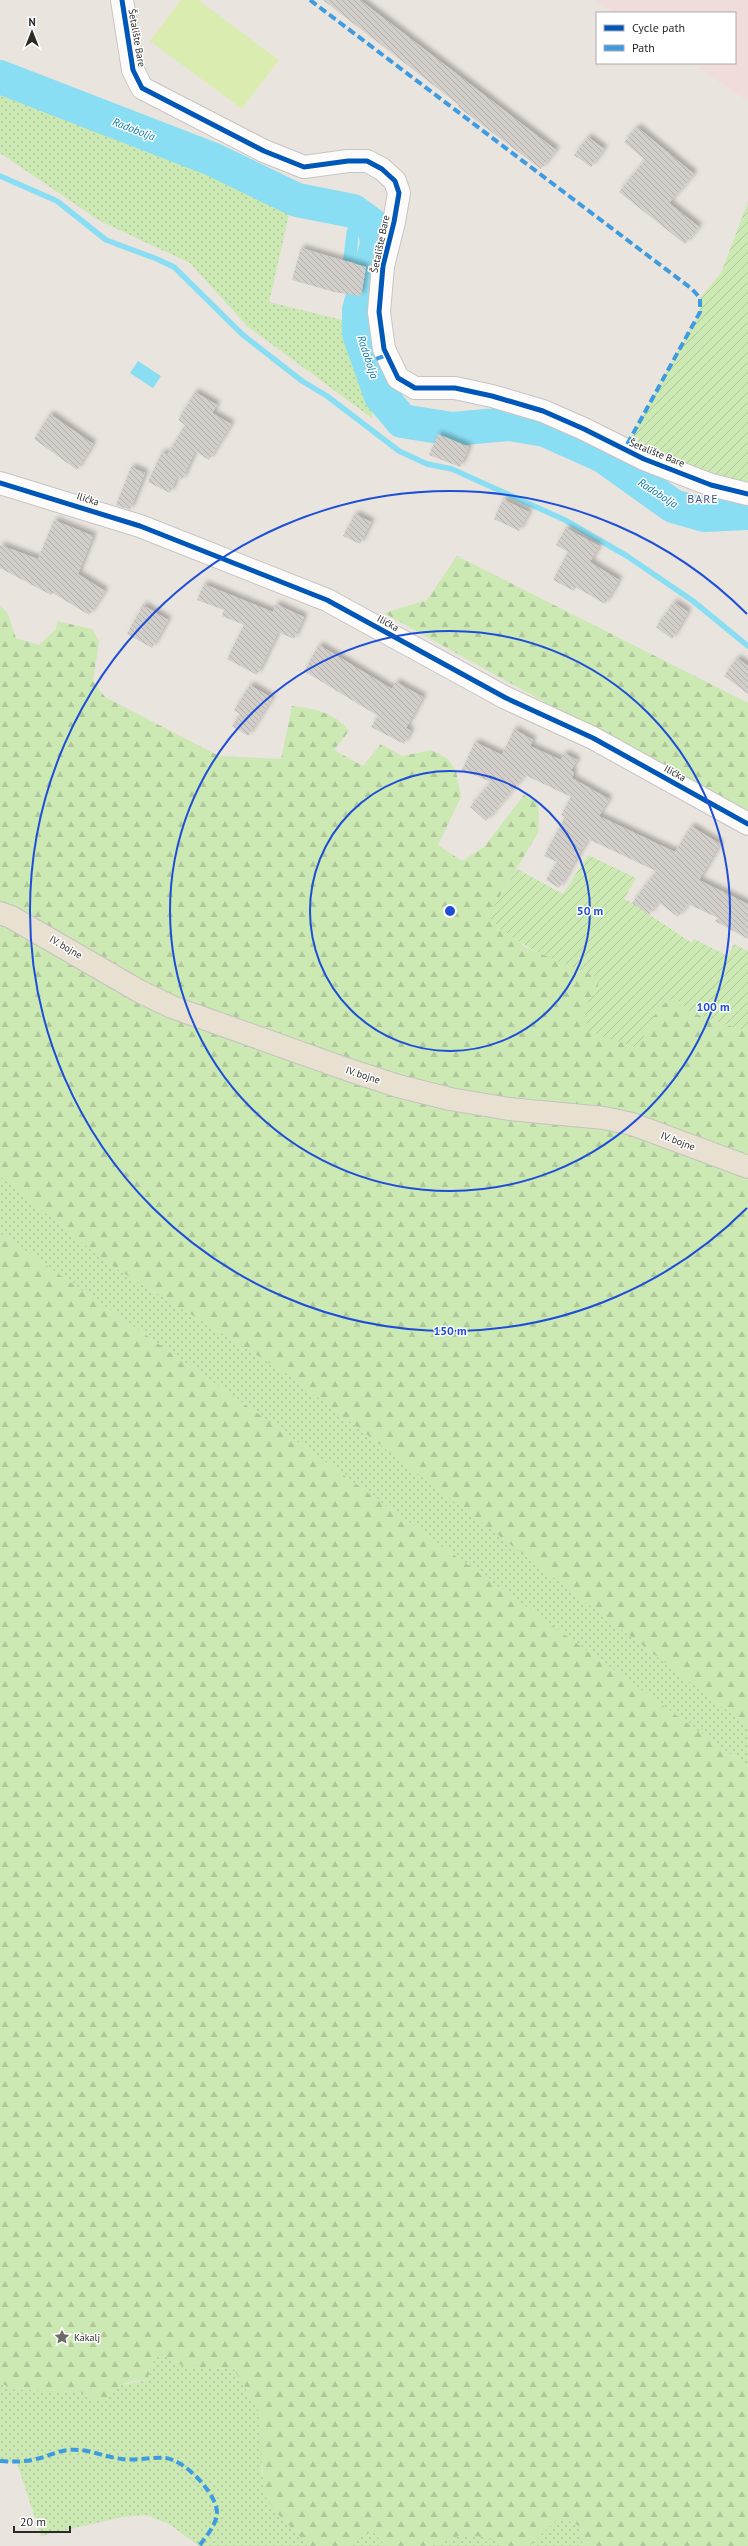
<svg xmlns="http://www.w3.org/2000/svg" width="748" height="2546" font-family="'PT Sans',sans-serif">
<style>
.medical{fill:#f1dcdc}
.grass{fill:url(#grass-dots)}
.forest{fill:url(#forest-firs)}
.garden{fill:url(#garden-furrows)}
.pitch{fill:#daecb0}
.water{fill:#8adef3}
.lines{fill:none;stroke-linecap:round;stroke-linejoin:round}
.stream{stroke:#8adef3;stroke-width:5.5}
.river{stroke:#8adef3;stroke-width:34}
.building{fill:url(#building-back-hatch);filter:url(#shadow)}
.minor-casing{stroke:#c6c4c5;stroke-width:24}
.major-casing{stroke:#c5c3c0;stroke-width:24}
.minor{stroke:#fcfbfa;stroke-width:22}
.major{stroke:#e8e1d1;stroke-width:22}
.quiet{stroke:#3d9ce1;stroke-width:4;stroke-dasharray:8 4;stroke-linecap:butt}
.cycleway-casing{stroke:#fff;stroke-width:8}
.cycleway{stroke:#0057b8;stroke-width:5}
.ring{fill:none;stroke:#1d4ed8;stroke-width:2}
.labels{text-anchor:middle;dominant-baseline:central;stroke-width:3;stroke-linejoin:round;paint-order:stroke}
.street-label{font-size:10px;fill:#2a2a2a;stroke:#fff}
.poi-label{font-size:10px;fill:#2a2a2a;stroke:#fff;text-anchor:start}
.water-label{font-size:11px;font-style:italic;fill:#0078a8;stroke:#fff}
.quarter-label{font-size:12px;letter-spacing:1px;fill:#455380;stroke:#fff}
.centre{fill:#1d4ed8;stroke:#fff;stroke-width:2}
.ring-label{font-size:12px;text-anchor:middle;font-weight:bold;fill:#1d4ed8;stroke:#fff;stroke-width:3;stroke-linejoin:round;paint-order:stroke}
</style>
<defs>
<pattern id="grass-dots" width="8" height="8" patternUnits="userSpaceOnUse"><rect width="8" height="8" fill="#cce8b3"/><path d="M2 2h.1M6 6h.1" fill="none" stroke="#afc79a" stroke-width="1.8" stroke-linecap="round"/></pattern>
<pattern id="forest-firs" width="22" height="20" patternUnits="userSpaceOnUse"><rect width="22" height="20" fill="#cce8b3"/><path d="M5 1l3.5 6h-7zM16 11l3.5 6h-7z" fill="#afc79a"/></pattern>
<pattern id="garden-furrows" width="10" height="10" patternUnits="userSpaceOnUse"><rect width="10" height="10" fill="#cce8b3"/><path d="M-1 1l2-2M0 10L10 0M9 11l2-2" fill="none" stroke="#afc79a"/></pattern>
<pattern id="building-back-hatch" width="6" height="6" patternUnits="userSpaceOnUse"><rect width="6" height="6" fill="#d2ceca"/><path d="M-1 5l2 2M0 0l6 6M5-1l2 2" fill="none" stroke="#b4b1ae"/></pattern>
<filter id="shadow"><feDropShadow dx="3.5" dy="-3.5" stdDeviation="2" flood-color="#0004"/></filter>
</defs>
<rect width="100%" height="100%" fill="#eae4de"/>
<path class="medical" d="M 596,0 L 748,0 L 748,101 L 691,63 L 735,63 L 735,13 L 615,13 Z"/>
<path class="grass" d="M 0,86 L 291,206 L 269,302 L 350,322 L 373,394 L 372,418 L 247,326 L 190,263 L 100,221 L 0,153 Z
M 0,1176 L 106,1262 L 289,1375 L 748,1726 L 748,1767 L 270,1422 L 0,1233 Z
M 157,2351 L 185,2367 L 234,2369 L 261,2415 L 264,2450 L 261,2471 L 276,2512 L 309,2546 L 199,2546 L 169,2524 L 146,2515 L 122,2517 L 41,2536 L 17,2463 L 0,2461 L 0,2382 L 11,2389 L 79,2392 L 104,2403 L 117,2386 L 147,2380 Z
M 564,2518 L 581,2527 L 583,2546 L 530,2546 C 541,2536 550,2522 564,2518 Z
M 372,2530 L 386,2546 L 347,2546 Z
M 462,2535 L 494,2538 L 504,2546 L 428,2546 Z"/>
<path class="forest" d="M 457,556 L 748,703 L 748,815 L 384,613 L 427,600 Z
M 0,605 L 8,614 L 16,638 L 39,645 L 56,629 L 57,621 L 92,629 L 99,641 L 93,681 L 105,697 L 219,756 L 281,759 L 292,706 C 313,708 336,713 349,731 L 334,750 L 363,766 L 381,744 L 402,756 L 432,750 L 448,759 L 456,771 L 461,797 L 438,845 L 462,861 L 484,847 L 524,795 L 537,802 L 539,813 L 538,833 L 488,916 L 525,947 L 600,978 L 597,990 L 584,1007 L 639,1047 C 647,1031 656,1002 675,998 L 690,1012 L 748,1032 L 748,1726 L 289,1375 L 106,1262 L 0,1176 Z
M 0,1233 L 270,1422 L 748,1767 L 748,2546 L 583,2546 L 581,2527 L 564,2518 C 550,2522 541,2536 530,2546 L 504,2546 L 494,2538 L 462,2535 L 428,2546 L 386,2546 L 372,2531 L 347,2546 L 309,2546 L 276,2512 L 263,2493 L 261,2415 L 234,2369 L 185,2367 L 157,2352 L 147,2380 C 123,2381 118,2385 104,2403 L 79,2392 L 11,2389 L 0,2382 Z"/>
<path class="garden" d="M 748,202 L 748,494 L 624,450 L 700,312 L 700,298 L 721,273 Z
M 588,855 L 636,878 L 624,899 L 632,903 L 692,943 L 694,939 L 728,956 L 734,944 L 748,951 L 748,1032 L 690,1012 L 675,998 C 656,1002 647,1031 639,1048 L 588,1032 L 584,1007 L 597,990 L 600,978 C 557,960 520,950 488,916 L 517,869 L 563,894 Z"/>
<path class="pitch" d="M 181,0 L 198,0 L 279,60 L 242,109 L 150,41 Z"/>
<path class="water" d="M 347,229 L 359,231 L 356,262 L 343,261 Z
M 138,361 L 161,376 L 153,388 L 130,373 Z"/>
<g class="lines">
<path class="stream" d="M 0,176 L 57,201 L 106,240 L 157,259 L 174,267 L 243,335 L 302,381 L 327,396 L 399,451 L 427,464 L 452,469 L 565,520 L 627,556 L 693,601 L 748,646"/>
<path class="river" d="M 0,77 L 212,159 L 297,200 L 353,211 L 375,227 L 377,244 L 359,310 L 359,334 L 381,396 L 402,421 L 452,429 L 509,424 L 545,430 L 603,456 L 673,506 L 704,515 L 748,513"/>
</g>
<path class="building" d="M 323,0 L 360,0 L 556,150 L 541,169 L 458,107 L 459,105 Z
M 637,127 L 694,174 L 669,203 L 699,227 L 685,244 L 619,192 L 645,160 L 624,142 Z
M 588,137 L 604,149 L 591,167 L 574,155 Z
M 301,248 L 366,267 L 361,296 L 334,292 L 292,280 Z
M 195,392 L 217,405 L 212,413 L 231,424 L 209,460 L 195,451 L 182,480 L 177,477 L 170,493 L 148,482 L 162,452 L 167,455 L 185,425 L 178,420 Z
M 50,414 L 93,444 L 77,470 L 34,439 Z
M 438,434 L 469,447 L 460,467 L 429,455 Z
M 131,467 L 145,473 L 130,510 L 116,505 Z
M 503,499 L 529,512 L 519,531 L 494,519 Z
M 355,514 L 371,522 L 360,544 L 343,536 Z
M 54,520 L 93,536 L 78,574 L 105,591 L 89,615 L 53,593 L 51,595 L 0,568 L 0,545 L 38,559 Z
M 566,528 L 599,546 L 590,562 L 619,580 L 605,604 L 576,587 L 574,591 L 553,580 L 568,552 L 556,545 Z
M 204,584 L 273,612 L 276,604 L 304,617 L 294,639 L 278,632 L 257,675 L 227,659 L 244,625 L 222,616 L 224,610 L 197,600 Z
M 674,602 L 688,612 L 672,639 L 656,627 Z
M 143,605 L 168,620 L 152,648 L 127,634 Z
M 319,645 L 392,689 L 396,682 L 423,697 L 406,728 L 411,731 L 404,744 L 371,727 L 378,716 L 304,671 Z
M 737,658 L 748,666 L 748,694 L 724,676 Z
M 250,685 L 272,698 L 248,736 L 232,726 L 240,714 L 234,710 Z
M 514,729 L 533,740 L 530,746 L 561,760 L 564,753 L 577,760 L 571,771 L 574,773 L 572,778 L 609,799 L 599,816 L 675,852 L 691,826 L 720,844 L 699,880 L 748,904 L 748,939 L 715,921 L 718,918 L 688,904 L 678,917 L 658,902 L 649,915 L 632,903 L 656,871 L 588,839 L 559,888 L 546,880 L 557,862 L 544,856 L 565,817 L 561,815 L 571,797 L 525,775 L 486,821 L 470,807 L 491,782 L 462,770 L 475,742 L 502,755 Z"/>
<g class="lines">
<defs>
<path id="minor" d="M 122,0 L 133,70 L 142,88 L 264,151 L 304,167 L 348,161 L 367,161 L 382,169 L 395,181 L 399,193 L 394,222 L 383,266 L 379,312 L 384,349 L 398,378 L 415,388 L 455,388 L 492,396 L 543,411 L 584,429 L 644,459 L 711,485 L 748,494
M 0,483 L 140,526 L 327,600 L 506,698 L 593,738 L 748,824"/>
<path id="major" d="M 0,913 L 11,917 L 139,991 L 172,1007 L 346,1069 L 398,1086 L 450,1099 L 509,1109 L 604,1118 L 632,1124 L 748,1167"/>
</defs>
<use href="#minor" class="minor-casing"/>
<use href="#major" class="major-casing"/>
<use href="#minor" class="minor"/>
<use href="#major" class="major"/>
<path class="quiet" d="M 310,0 L 692,289 L 700,298 L 700,312 L 624,450
M 365,363 L 387,355
M 0,2461 C 13,2462 24,2462 36,2459 C 47,2457 57,2451 68,2450 C 87,2448 104,2457 122,2459 C 136,2461 151,2457 165,2458 C 184,2459 219,2495 217,2515 C 215,2526 206,2537 199,2546"/>
<defs>
<path id="cycleway" d="M 122,0 L 133,70 L 142,88 L 264,151 L 304,167 L 348,161 L 367,161 L 382,169 L 395,181 L 399,193 L 394,222 L 383,266 L 379,312 L 384,349 L 398,378 L 415,388 L 455,388 L 492,396 L 543,411 L 584,429 L 644,459 L 711,485 L 748,494
M 0,483 L 140,526 L 327,600 L 506,698 L 593,738 L 748,824"/>
</defs>
<use href="#cycleway" class="cycleway-casing"/>
<use href="#cycleway" class="cycleway"/>
</g>
<g class="ring">
<circle cx="450" cy="911" r="140"/>
<circle cx="450" cy="911" r="280"/>
<path d="M747 1208A420 420 0 1 1 747 614"/>
</g>
<defs>
<symbol id="sight-bare" viewBox="-9 -9 18 18"><path d="M0-6L1.8-2.2L6-1.7L2.9 1.2L3.7 5.4L0 3.3L-3.7 5.4L-2.9 1.2L-6-1.7L-1.8-2.2Z" fill="#6d6b69" stroke="#fff" stroke-width="2.5" paint-order="stroke"/></symbol>
</defs>
<g fill-rule="evenodd">
<use href="#sight-bare" x="51" y="2326" width="22" height="22"/>
</g>
<g class="labels">
<g class="street-label">
<text transform="translate(137 38) rotate(80)">Šetalište Bare</text>
<text transform="translate(380 244) rotate(-78)">Šetalište Bare</text>
<text transform="translate(657 453) rotate(22)">Šetalište Bare</text>
<text transform="translate(88 499) rotate(18)">Ilićka</text>
<text transform="translate(388 623) rotate(29)">Ilićka</text>
<text transform="translate(675 773) rotate(29)">Ilićka</text>
<text transform="translate(66 947) rotate(30)">IV. bojne</text>
<text transform="translate(363 1075) rotate(18)">IV. bojne</text>
<text transform="translate(678 1141) rotate(21)">IV. bojne</text>
</g>
<g class="poi-label">
<text x="74" y="2337">Kakalj</text>
</g>
<g class="water-label">
<text transform="translate(134 129) rotate(21)">Radobolja</text>
<text transform="translate(368 357) rotate(72)">Radobolja</text>
<text transform="translate(658 493) rotate(33)">Radobolja</text>
</g>
<g class="quarter-label">
<text x="703" y="498">BARE</text>
</g>
</g>
<circle cx="450" cy="911" r="6" class="centre"/>
<g class="ring-label">
<text x="590" y="915">50 m</text>
<text x="713" y="1011">100 m</text>
<text x="450" y="1335">150 m</text>
</g>
<rect x="596" y="12" width="140" height="52" fill="#ffffff" stroke="#aaaaaa"/>
<rect x="604" y="25" width="20" height="6" fill="#0057b8" stroke="#aaaaaa"/>
<text x="632" y="32" font-size="12" fill="#2a2a2a">Cycle path</text>
<rect x="604" y="45" width="20" height="6" fill="#3d9ce1" stroke="#aaaaaa"/>
<text x="632" y="52" font-size="12" fill="#2a2a2a">Path</text>
<g transform="translate(32 32)" stroke="#ffffff" stroke-width="3" paint-order="stroke">
<path d="M0-3L7 15L0 10L-7 15Z" fill="#2a2a2a"/>
<text y="-6" font-size="11" font-weight="bold" text-anchor="middle" fill="#2a2a2a">N</text>
</g>
<path d="M14 2526v6h56v-6" fill="none" stroke="#2a2a2a" stroke-width="2"/>
<text x="20" y="2526" font-size="12" fill="#2a2a2a" stroke="#ffffff" stroke-width="3" paint-order="stroke">20 m</text>
</svg>
